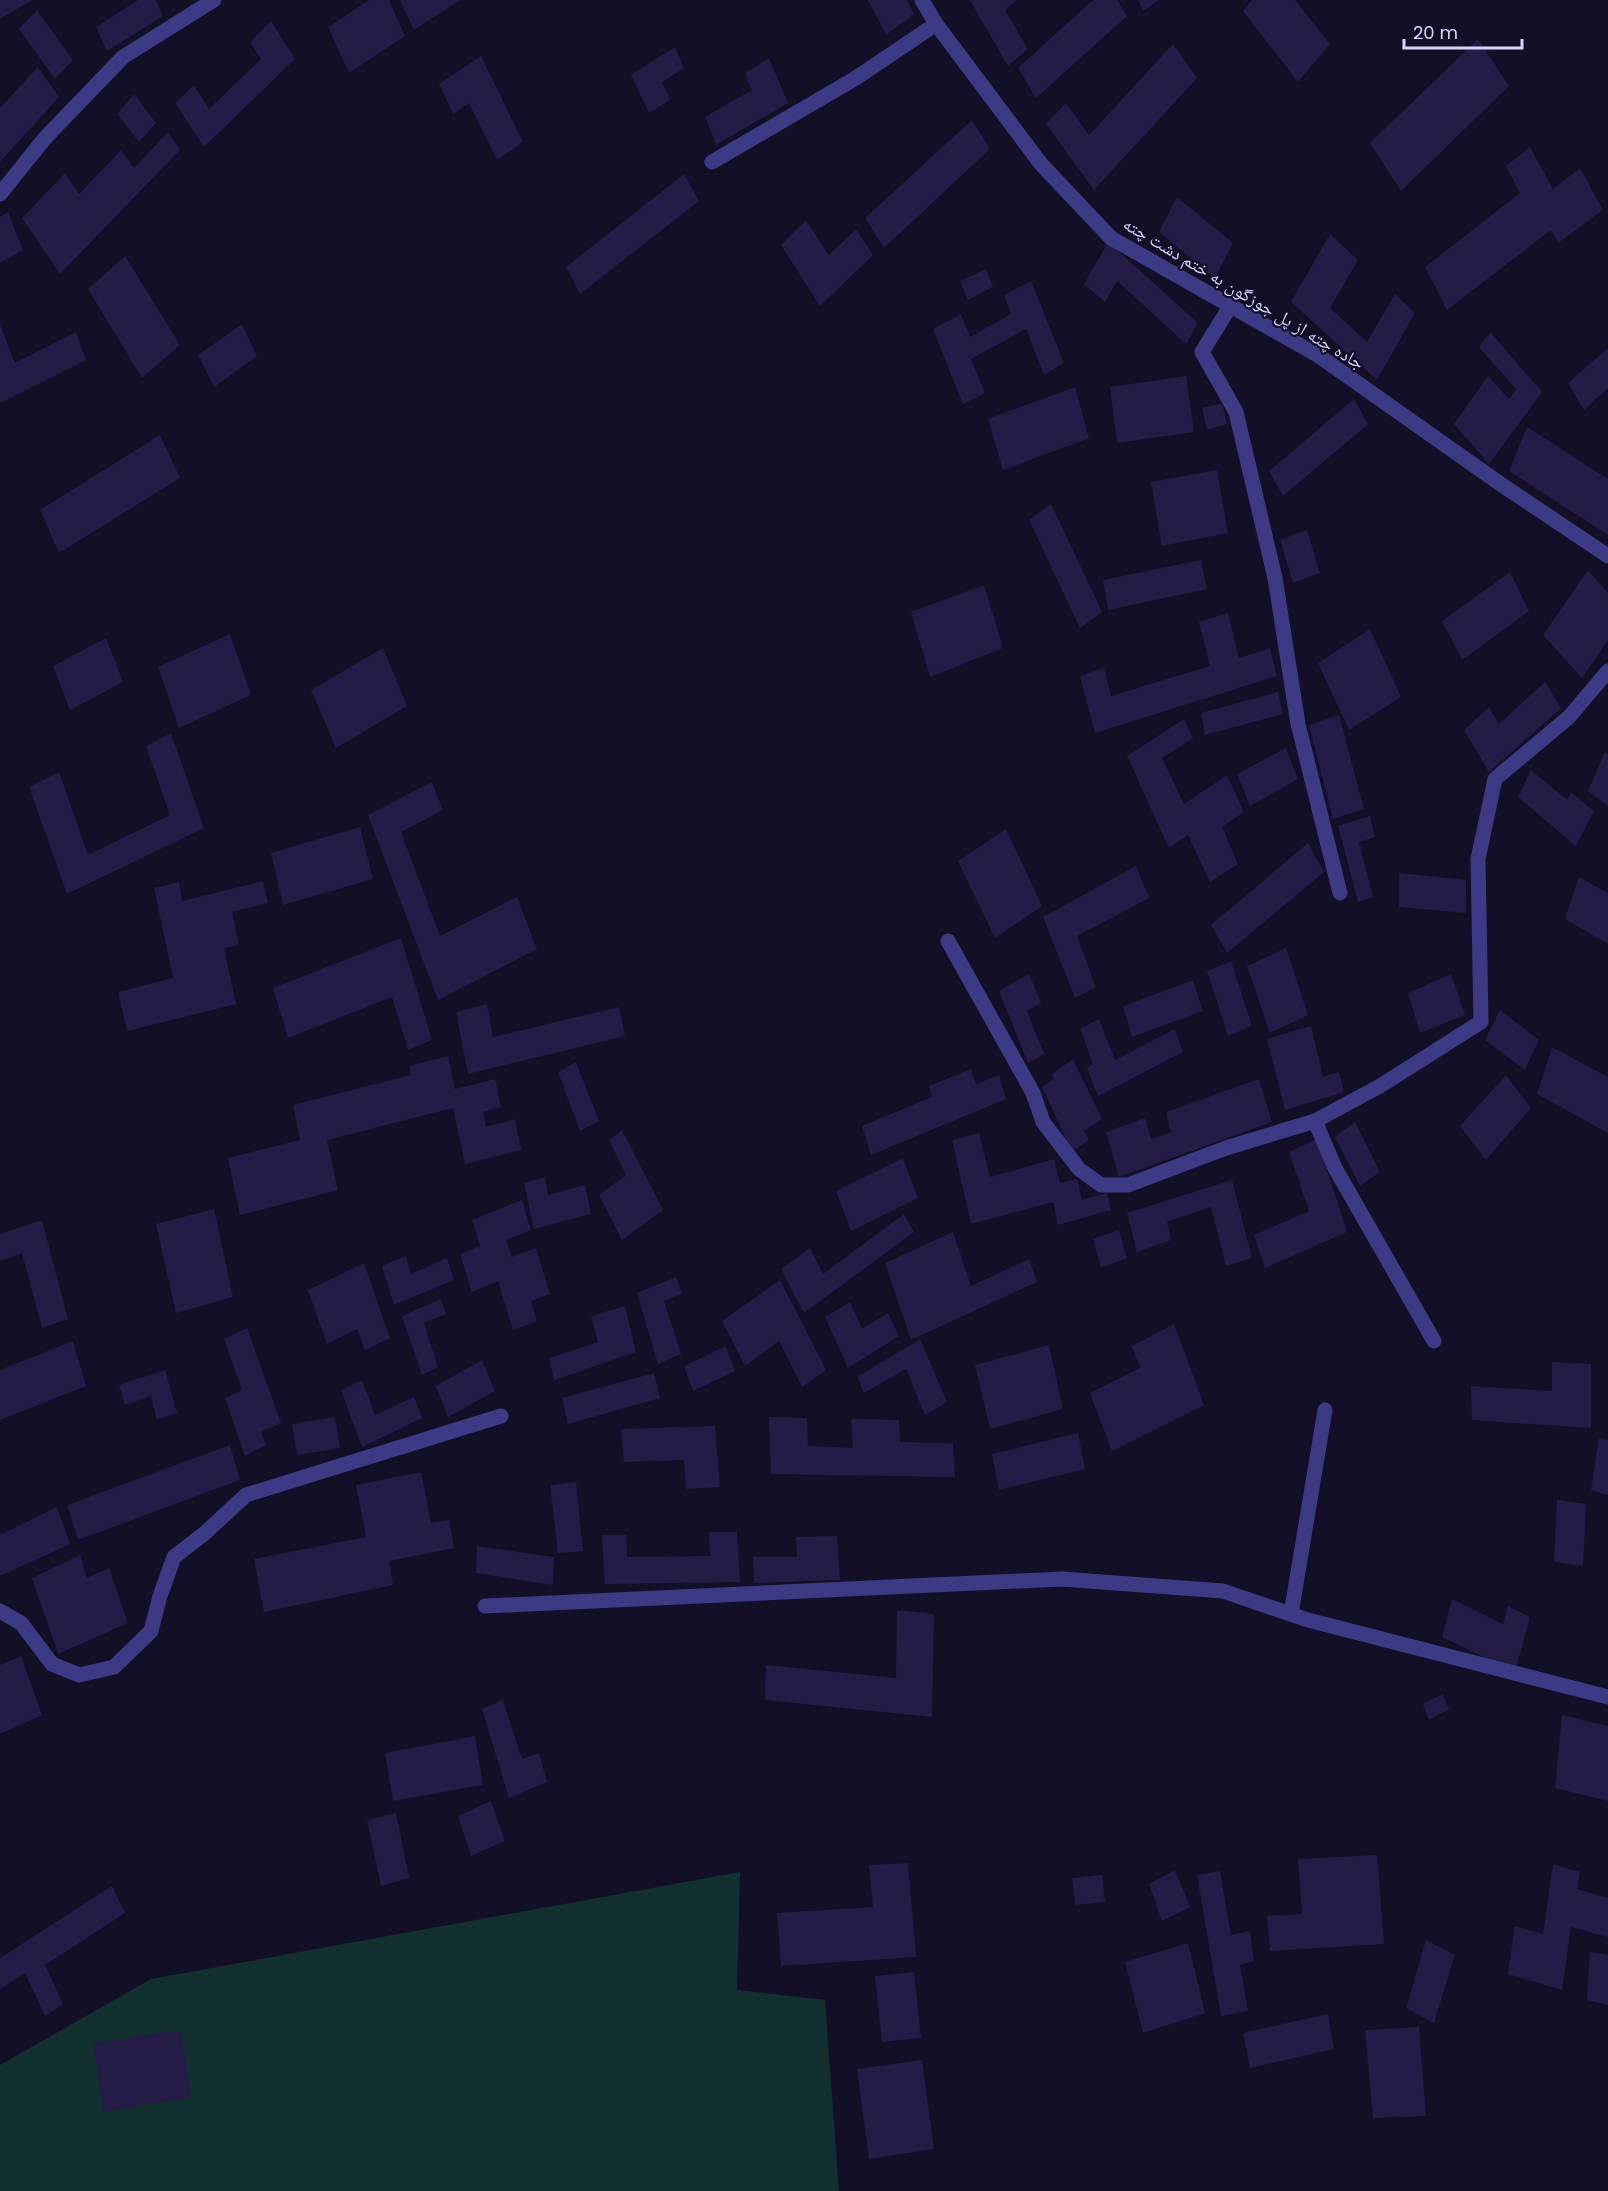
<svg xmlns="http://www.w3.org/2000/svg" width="1608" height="2191" font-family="Poppins,'Noto Naskh Arabic',sans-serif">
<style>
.green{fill:#12302f}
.building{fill:#241b47}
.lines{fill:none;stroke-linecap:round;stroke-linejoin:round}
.minor{stroke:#3d3a85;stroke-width:15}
.labels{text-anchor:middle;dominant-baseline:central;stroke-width:4.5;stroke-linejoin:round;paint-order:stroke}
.street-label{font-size:18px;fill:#d9d4ff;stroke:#130f26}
</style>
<rect width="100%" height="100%" fill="#130f26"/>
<path class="green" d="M 740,1872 L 737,1990 L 825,2000 L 839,2191 L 0,2191 L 0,2065 L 151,1979 Z"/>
<path class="building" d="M 0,0 L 32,0 L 0,19 Z
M 138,0 L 156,0 L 163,16 L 107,51 L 96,27 Z
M 369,0 L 389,0 L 405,36 L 349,73 L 328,27 Z
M 400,0 L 460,0 L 414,30 Z
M 868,0 L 907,0 L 914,14 L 886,35 Z
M 970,0 L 1017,0 L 1005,10 L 1028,49 L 1008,66 Z
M 1093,0 L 1117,0 L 1127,16 L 1036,98 L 1018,68 Z
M 1138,0 L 1159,0 L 1143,11 Z
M 1252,0 L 1295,0 L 1330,44 L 1298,82 L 1243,11 Z
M 37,10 L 73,60 L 55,79 L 19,29 Z
M 271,21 L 295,59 L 204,147 L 175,103 L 194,85 L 209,109 L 261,59 L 250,42 Z
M 1478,39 L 1509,86 L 1401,191 L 1370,143 Z
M 1173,44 L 1197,78 L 1094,190 L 1046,124 L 1066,103 L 1089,135 Z
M 675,47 L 684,68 L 662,82 L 670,100 L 649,113 L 631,75 Z
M 481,56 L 523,142 L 497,160 L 469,103 L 453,114 L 439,84 Z
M 769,58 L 788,103 L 716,145 L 705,117 L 752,90 L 745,73 Z
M 38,67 L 59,97 L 0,162 L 0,108 Z
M 134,94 L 156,123 L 139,142 L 117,114 Z
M 972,120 L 990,149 L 884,248 L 865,218 Z
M 168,132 L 180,150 L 60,274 L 22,218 L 65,173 L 79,194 L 121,150 L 134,168 Z
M 1530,147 L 1553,189 L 1580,168 L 1603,210 L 1558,243 L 1551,230 L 1447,310 L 1425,267 L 1520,193 L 1506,166 Z
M 684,174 L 699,201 L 580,294 L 566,267 Z
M 1177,197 L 1233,243 L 1215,278 L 1159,232 Z
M 8,212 L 23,250 L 0,263 L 0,217 Z
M 806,220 L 829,255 L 856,229 L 873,255 L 820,306 L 781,245 Z
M 1330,234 L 1358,260 L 1330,308 L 1367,342 L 1395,294 L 1415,313 L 1377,380 L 1291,302 Z
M 1108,242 L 1198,323 L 1186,344 L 1117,281 L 1105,302 L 1084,284 Z
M 125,256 L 180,345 L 142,378 L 88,289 Z
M 986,269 L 993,287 L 968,300 L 960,281 Z
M 1031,281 L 1064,363 L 1044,375 L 1026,329 L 971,359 L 985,393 L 963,404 L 933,329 L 961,314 L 970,337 L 1011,314 L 1004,295 Z
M 242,324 L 257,356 L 214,387 L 198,355 Z
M 0,325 L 15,363 L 76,332 L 86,360 L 0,403 Z
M 1490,332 L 1542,392 L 1489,464 L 1454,424 L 1488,376 L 1509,399 L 1516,389 L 1479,347 Z
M 1608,348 L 1608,388 L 1584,410 L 1568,383 Z
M 1186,376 L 1194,432 L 1117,443 L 1110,387 Z
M 1075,387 L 1089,438 L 1003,470 L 988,419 Z
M 1354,399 L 1368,424 L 1283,496 L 1269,471 Z
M 1222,403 L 1227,424 L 1207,430 L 1202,408 Z
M 1527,427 L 1608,479 L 1608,535 L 1509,471 Z
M 160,435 L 180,478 L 59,553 L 40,510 Z
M 1217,470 L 1228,533 L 1162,546 L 1151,482 Z
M 1051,504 L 1102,612 L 1080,628 L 1029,520 Z
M 1307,530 L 1320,573 L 1293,583 L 1280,540 Z
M 1201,560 L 1207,589 L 1108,610 L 1103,580 Z
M 1588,570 L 1608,593 L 1608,640 L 1582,678 L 1543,635 Z
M 1510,572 L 1529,611 L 1462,660 L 1442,621 Z
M 984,585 L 1003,648 L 930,677 L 911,612 Z
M 1228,613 L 1239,658 L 1270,648 L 1277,676 L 1095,733 L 1080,676 L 1104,668 L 1111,696 L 1210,666 L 1199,622 Z
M 1370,629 L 1401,697 L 1349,730 L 1318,663 Z
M 230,634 L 251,695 L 179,728 L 158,667 Z
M 106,638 L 123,682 L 70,710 L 53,666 Z
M 383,648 L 407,706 L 336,748 L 311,690 Z
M 1545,682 L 1561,708 L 1489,772 L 1464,730 L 1489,707 L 1499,724 Z
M 1278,692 L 1283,714 L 1205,735 L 1201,713 Z
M 1339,715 L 1364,809 L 1333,819 L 1309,725 Z
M 1184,719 L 1193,738 L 1162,758 L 1184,804 L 1227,775 L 1244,812 L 1222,827 L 1238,864 L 1210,882 L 1188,835 L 1169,848 L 1127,756 Z
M 171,733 L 204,828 L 67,894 L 29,787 L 59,772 L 88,855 L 170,815 L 146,746 Z
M 1286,748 L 1298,779 L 1250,806 L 1237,774 Z
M 1605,752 L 1608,754 L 1608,806 L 1588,791 Z
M 1531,770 L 1567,800 L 1571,792 L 1594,811 L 1576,846 L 1518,797 Z
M 432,782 L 443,810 L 401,832 L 440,936 L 517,897 L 537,949 L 438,1000 L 368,815 Z
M 1370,816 L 1375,837 L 1359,842 L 1373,897 L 1358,902 L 1338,826 Z
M 360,827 L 373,879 L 283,905 L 271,853 Z
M 1006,829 L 1042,906 L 995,938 L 958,861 Z
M 1308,843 L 1324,872 L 1227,953 L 1211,925 Z
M 1136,866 L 1149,898 L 1077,936 L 1096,987 L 1075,998 L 1043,917 Z
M 1399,873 L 1466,880 L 1466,913 L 1399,907 Z
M 1579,877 L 1608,893 L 1608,944 L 1565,919 Z
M 263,881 L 268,903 L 232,912 L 239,945 L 224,948 L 236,1004 L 127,1031 L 118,992 L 173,978 L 154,888 L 179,882 L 182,901 Z
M 401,938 L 432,1040 L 408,1050 L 392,997 L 288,1038 L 273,988 Z
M 1286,948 L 1308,1015 L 1270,1033 L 1247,966 Z
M 1231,961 L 1252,1026 L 1228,1036 L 1207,971 Z
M 1029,974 L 1041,1003 L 1027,1011 L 1044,1054 L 1028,1063 L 999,991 Z
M 1451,974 L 1465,1015 L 1420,1033 L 1408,993 Z
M 1193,980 L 1203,1011 L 1132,1037 L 1123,1006 Z
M 487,1004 L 493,1037 L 619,1007 L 625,1036 L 468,1074 L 456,1012 Z
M 1500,1010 L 1539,1040 L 1525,1070 L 1485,1040 Z
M 1099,1019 L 1115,1060 L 1175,1029 L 1183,1052 L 1098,1096 L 1087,1068 L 1093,1064 L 1080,1029 Z
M 1311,1026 L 1323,1077 L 1339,1072 L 1344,1092 L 1285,1110 L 1267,1039 Z
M 1552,1047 L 1608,1077 L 1608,1133 L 1537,1094 Z
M 448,1056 L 455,1089 L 495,1079 L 501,1107 L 483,1112 L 486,1127 L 515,1119 L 521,1150 L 465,1164 L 453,1108 L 327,1140 L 338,1190 L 240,1215 L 228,1158 L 300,1140 L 293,1105 L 411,1075 L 409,1066 Z
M 1073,1059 L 1102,1119 L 1084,1131 L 1089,1140 L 1072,1152 L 1042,1087 L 1054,1079 L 1052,1074 Z
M 576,1062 L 599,1121 L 580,1131 L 558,1072 Z
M 971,1069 L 976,1084 L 999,1075 L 1006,1099 L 871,1155 L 862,1126 L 932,1097 L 929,1086 Z
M 1506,1075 L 1531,1108 L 1486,1160 L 1460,1126 Z
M 1259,1079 L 1272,1122 L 1119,1177 L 1106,1132 L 1145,1118 L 1151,1139 L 1171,1132 L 1166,1112 Z
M 1355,1122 L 1380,1172 L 1360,1186 L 1335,1137 Z
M 622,1130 L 663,1210 L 622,1240 L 599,1195 L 626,1175 L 609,1140 Z
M 979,1133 L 990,1177 L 1054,1159 L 1060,1183 L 1077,1179 L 1082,1200 L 1107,1193 L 1111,1210 L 1058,1225 L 1053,1202 L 971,1224 L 952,1140 Z
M 1317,1139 L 1347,1232 L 1265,1268 L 1254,1235 L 1309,1211 L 1289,1152 Z
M 903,1158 L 918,1198 L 851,1231 L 836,1191 Z
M 545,1177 L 548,1195 L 585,1185 L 591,1214 L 534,1229 L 524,1183 Z
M 1232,1180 L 1252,1258 L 1226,1266 L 1211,1207 L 1167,1222 L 1171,1240 L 1137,1252 L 1127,1213 Z
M 522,1200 L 531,1230 L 506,1240 L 512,1257 L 536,1248 L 550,1294 L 531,1301 L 537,1321 L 513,1330 L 498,1281 L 472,1292 L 460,1254 L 480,1246 L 472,1220 Z
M 214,1209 L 233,1297 L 176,1313 L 156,1224 Z
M 904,1214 L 914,1232 L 804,1313 L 781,1269 L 810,1248 L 823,1274 Z
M 42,1220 L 68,1319 L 42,1328 L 22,1253 L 0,1261 L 0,1234 Z
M 1119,1230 L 1127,1258 L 1101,1268 L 1093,1239 Z
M 953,1232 L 971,1286 L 1029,1259 L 1037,1282 L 911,1340 L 885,1263 Z
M 406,1256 L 411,1274 L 447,1258 L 454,1280 L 394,1305 L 382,1266 Z
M 364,1263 L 390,1338 L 365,1350 L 357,1329 L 327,1344 L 308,1290 Z
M 676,1277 L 682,1294 L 664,1301 L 681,1354 L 658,1364 L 637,1293 Z
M 780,1280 L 826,1370 L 802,1387 L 779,1341 L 745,1366 L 722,1321 Z
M 441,1299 L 446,1314 L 424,1323 L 438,1367 L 422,1375 L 402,1316 Z
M 850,1302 L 862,1329 L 888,1313 L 899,1336 L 848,1368 L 825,1317 Z
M 625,1306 L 636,1352 L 554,1380 L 549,1358 L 598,1342 L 591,1316 Z
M 1174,1324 L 1204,1405 L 1112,1451 L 1090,1393 L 1140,1368 L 1132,1346 Z
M 247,1328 L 281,1423 L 261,1432 L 266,1445 L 245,1456 L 225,1398 L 242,1390 L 224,1339 Z
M 920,1339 L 947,1402 L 925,1415 L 906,1369 L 864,1393 L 857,1377 Z
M 73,1341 L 86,1386 L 0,1420 L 0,1370 Z
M 1049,1345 L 1063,1409 L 990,1429 L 975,1365 Z
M 726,1346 L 735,1371 L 693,1391 L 684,1366 Z
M 482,1360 L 495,1391 L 448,1417 L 436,1386 Z
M 1552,1362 L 1591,1364 L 1591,1428 L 1472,1420 L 1471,1386 L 1552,1391 Z
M 165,1370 L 177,1413 L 157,1420 L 151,1396 L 125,1405 L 119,1385 Z
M 654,1373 L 660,1398 L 568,1424 L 562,1398 Z
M 362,1380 L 375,1415 L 414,1397 L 422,1418 L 362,1447 L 341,1390 Z
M 335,1417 L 340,1448 L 297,1455 L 292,1424 Z
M 769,1417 L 807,1418 L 808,1446 L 853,1448 L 851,1419 L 899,1420 L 900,1442 L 953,1443 L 955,1477 L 771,1474 Z
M 715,1426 L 720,1487 L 686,1489 L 684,1460 L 624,1462 L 621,1429 Z
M 1078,1433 L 1085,1469 L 999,1490 L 992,1454 Z
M 1599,1438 L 1608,1440 L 1608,1495 L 1591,1490 Z
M 230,1445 L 240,1480 L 78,1540 L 67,1505 Z
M 421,1472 L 431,1523 L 449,1520 L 454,1548 L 389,1561 L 393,1585 L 264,1612 L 254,1559 L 366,1537 L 356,1485 Z
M 576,1482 L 583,1551 L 558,1553 L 550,1485 Z
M 1557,1500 L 1586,1504 L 1583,1566 L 1554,1562 Z
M 57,1507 L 70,1544 L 0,1576 L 0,1535 Z
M 709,1532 L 737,1532 L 740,1582 L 605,1584 L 602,1535 L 626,1535 L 627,1557 L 710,1556 Z
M 837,1536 L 840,1580 L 754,1583 L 753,1557 L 797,1557 L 796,1537 Z
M 477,1546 L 554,1557 L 553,1585 L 476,1573 Z
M 80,1555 L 87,1578 L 109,1568 L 128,1623 L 58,1654 L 32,1578 Z
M 1452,1599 L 1503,1624 L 1508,1606 L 1530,1617 L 1515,1672 L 1442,1637 Z
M 897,1610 L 934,1614 L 932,1717 L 765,1700 L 766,1665 L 896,1678 Z
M 21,1656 L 42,1715 L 0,1734 L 0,1665 Z
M 1443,1694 L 1449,1709 L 1429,1720 L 1423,1704 Z
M 503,1700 L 522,1759 L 539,1753 L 547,1782 L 509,1798 L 482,1709 Z
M 1562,1715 L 1608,1726 L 1608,1801 L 1555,1788 Z
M 475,1736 L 483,1785 L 393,1801 L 385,1753 Z
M 491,1801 L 505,1841 L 471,1856 L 458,1816 Z
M 396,1813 L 409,1878 L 381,1886 L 367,1820 Z
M 1377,1855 L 1384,1944 L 1270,1951 L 1267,1916 L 1302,1914 L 1298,1859 Z
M 908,1863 L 916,1957 L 781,1966 L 777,1913 L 873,1907 L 869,1865 Z
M 1553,1864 L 1580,1872 L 1577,1889 L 1608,1898 L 1608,1937 L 1571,1927 L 1562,1990 L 1508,1974 L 1515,1926 L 1543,1934 Z
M 1175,1870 L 1190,1907 L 1162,1921 L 1149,1884 Z
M 1220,1871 L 1231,1935 L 1250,1931 L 1254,1961 L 1240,1965 L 1248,2011 L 1221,2016 L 1197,1875 Z
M 1102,1875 L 1105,1902 L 1075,1905 L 1072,1878 Z
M 112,1886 L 125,1913 L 45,1965 L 63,2004 L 45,2016 L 25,1973 L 0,1989 L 0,1958 Z
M 1426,1940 L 1455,1955 L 1434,2023 L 1406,2008 Z
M 1188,1943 L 1205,2013 L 1143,2033 L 1125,1962 Z
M 1590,1952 L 1608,1955 L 1608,2005 L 1587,2000 Z
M 914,1972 L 921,2038 L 882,2042 L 875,1976 Z
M 1328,2014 L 1334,2049 L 1250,2068 L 1243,2033 Z
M 1419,2027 L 1426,2116 L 1373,2118 L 1365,2030 Z
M 181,2030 L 191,2097 L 104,2112 L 93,2043 Z
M 922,2060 L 934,2149 L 869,2159 L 857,2069 Z"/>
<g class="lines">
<path class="minor" d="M 922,0 L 936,24 L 1041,164 L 1111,238 L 1319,356 L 1502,485 L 1608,556
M 712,162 L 856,78 L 936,24
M 0,194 L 45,138 L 123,57 L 214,0
M 1231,305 L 1202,352 L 1236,412 L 1275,578 L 1298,724 L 1340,893
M 948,941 L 1033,1093 L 1043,1122 L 1079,1169 L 1101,1185 L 1128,1185 L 1226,1148 L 1315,1121 L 1380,1086 L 1481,1022 L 1478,859 L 1495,779 L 1569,717 L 1608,671
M 1315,1121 L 1335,1168 L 1434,1341
M 485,1606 L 1062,1579 L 1223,1591 L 1308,1620 L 1608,1697
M 0,1611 L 21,1623 L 52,1664 L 79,1675 L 114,1667 L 151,1631 L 160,1596 L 174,1557 L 205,1533 L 246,1495 L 501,1416
M 1291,1614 L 1325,1410"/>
</g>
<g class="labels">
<g class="street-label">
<text transform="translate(1244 293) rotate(31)">جاده چته از پل جوزگون به ختم دشت چته</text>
</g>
</g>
<path d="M1404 39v9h118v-9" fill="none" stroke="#d9d4ff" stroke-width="3"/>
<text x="1413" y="39" font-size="18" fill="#d9d4ff" stroke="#130f26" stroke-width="4.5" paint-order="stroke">20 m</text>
</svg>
